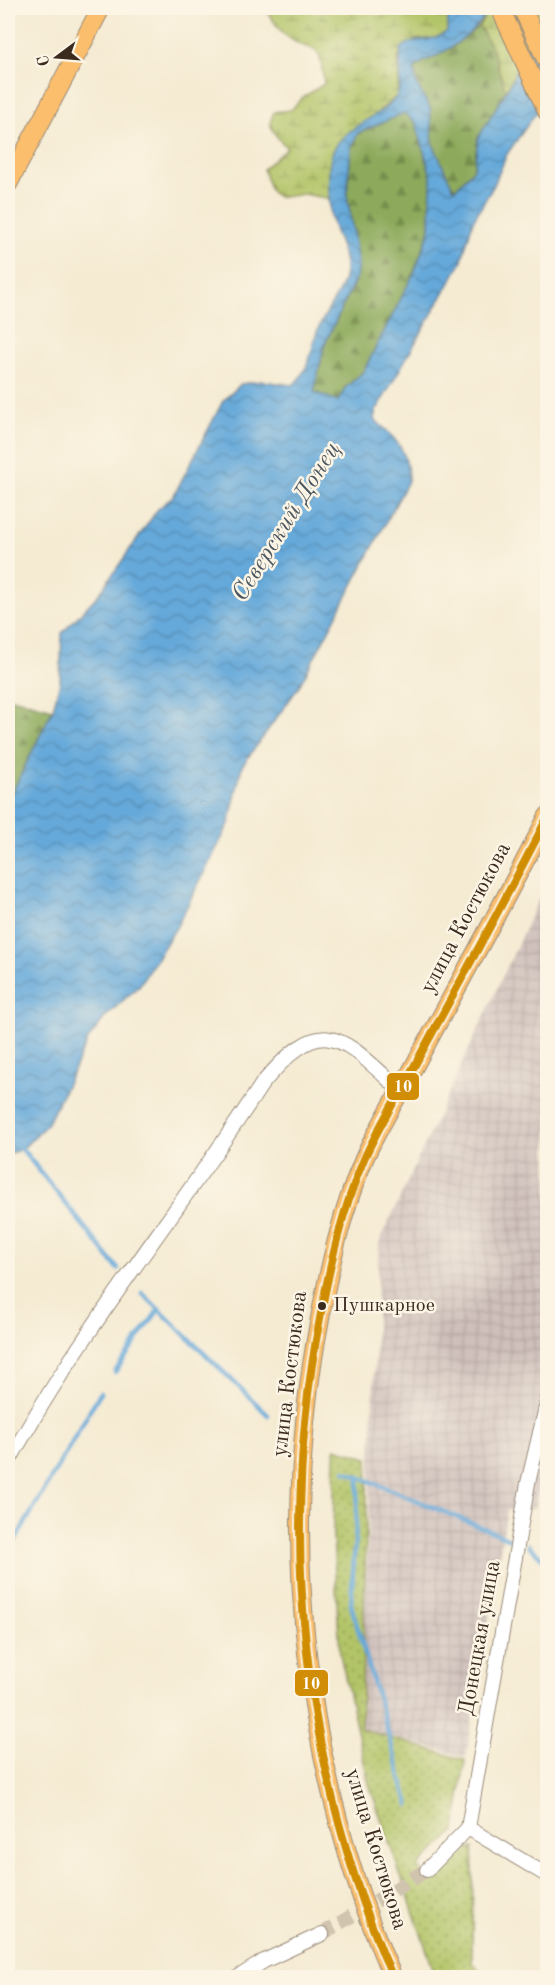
<svg xmlns="http://www.w3.org/2000/svg" width="555" height="1985" font-family="'Old Standard TT',serif">
<style>
.industrial{fill:url(#industrial-grid)}
.grass{fill:url(#grass-dots);stroke:#767742;stroke-width:1.5}
.forest{fill:url(#forest-firs);stroke:#646a3d;stroke-width:1.5}
.wetland{fill:url(#wetland-marsh);stroke:#767742;stroke-width:1.5}
.water{fill:url(#water-waves);stroke:#506a7c;stroke-width:1.5;fill-rule:evenodd}
.lines{fill:none;stroke-linecap:round;stroke-linejoin:round}
.stream{stroke:#65a9da;stroke-width:4.5}
.minor-tunnel{stroke:#d0c4af;stroke-width:14;stroke-dasharray:14 7;stroke-linecap:butt}
.minor-casing{stroke:#988a78;stroke-width:16}
.major-casing{stroke:#988a78;stroke-width:20}
.minor{stroke:#fff;stroke-width:14}
.major{stroke:#fabe6d;stroke-width:18}
.bus-1-casing{stroke:#fcf5e5;stroke-width:12}
.bus-1{stroke:#d18d06;stroke-width:8}
.bus-dot{fill:#3b2a1e;stroke:#fcf5e5;stroke-width:2}
.labels{text-anchor:middle;dominant-baseline:central;stroke-width:5;stroke-linejoin:round;paint-order:stroke}
.bus-label{font-size:20px;fill:#3b2a1e;stroke:#fcf5e5;text-anchor:start}
.street-label{font-size:22px;fill:#3b2a1e;stroke:#fcf5e5}
.water-label{font-size:24px;font-style:italic;fill:#4a5660;stroke:#fcf5e5}
.line-badge{stroke:#fcf5e5;stroke-width:2}
.badge-label{font-size:16px;text-anchor:middle;font-weight:bold;fill:#fff}
</style>
<defs>
<pattern id="industrial-grid" width="8" height="8" patternUnits="userSpaceOnUse" patternTransform="scale(1.5)"><rect width="8" height="8" fill="#cfc0bb"/><path d="M0 4h8M4 0v8" fill="none" stroke="#b3a5a0"/></pattern>
<pattern id="grass-dots" width="8" height="8" patternUnits="userSpaceOnUse" patternTransform="scale(1.5)"><rect width="8" height="8" fill="#b2c467"/><path d="M2 2h.1M6 6h.1" fill="none" stroke="#929f54" stroke-width="1.8" stroke-linecap="round"/></pattern>
<pattern id="forest-firs" width="22" height="20" patternUnits="userSpaceOnUse" patternTransform="scale(1.5)"><rect width="22" height="20" fill="#8daa5c"/><path d="M5 1l3.5 6h-7zM16 11l3.5 6h-7z" fill="#748b4b"/></pattern>
<pattern id="wetland-marsh" width="20" height="14" patternUnits="userSpaceOnUse" patternTransform="scale(1.5)"><rect width="20" height="14" fill="#b2c467"/><path d="M1 5h8M5 5V1M11 12h8M15 12V8" fill="none" stroke="#929f54"/></pattern>
<pattern id="water-waves" width="16" height="10" patternUnits="userSpaceOnUse" patternTransform="scale(1.5)"><rect width="16" height="10" fill="#65a9da"/><path d="M0 5q4-4 8 0t8 0" fill="none" stroke="#548ab0"/></pattern>
</defs>
<rect width="100%" height="100%" fill="#fcf5e5"/>
<filter id="ink" filterUnits="userSpaceOnUse"><feTurbulence type="fractalNoise" baseFrequency=".0167" numOctaves="2"/><feDisplacementMap in="SourceGraphic" scale="12" xChannelSelector="R" yChannelSelector="G"/><feConvolveMatrix kernelMatrix="1 2 1 2 8 2 1 2 1" color-interpolation-filters="sRGB"/></filter>
<filter id="wash" filterUnits="userSpaceOnUse"><feTurbulence type="fractalNoise" baseFrequency=".008" numOctaves="4" result="noise"/><feDisplacementMap in="SourceGraphic" scale="24" xChannelSelector="R" yChannelSelector="G"/><feGaussianBlur stdDeviation="1.35" result="paint"/><feColorMatrix in="noise" values="0 0 0 0 0 0 0 0 0 0 0 0 0 0 0 0 0 1.4 0 .05"/><feComposite in="paint" operator="in"/></filter>
<g filter="url(#wash)">
<rect width="100%" height="100%" fill="#f5ebd3"/>
<path class="industrial" d="M 547,881 L 548,1445 L 534,1509 L 507,1510 L 466,1757 L 361,1729 L 379,1243 Z"/>
<path class="grass" d="M 335,1448 L 368,1458 L 361,1729 L 465,1760 L 455,1832 L 418,1866 L 426,1879 L 461,1852 L 473,1848 L 472,1963 L 486,1977 L 436,1977 L 369,1784 L 340,1654 L 333,1536 Z"/>
<path class="forest" d="M 479,26 L 492,48 L 506,92 L 478,138 L 474,169 L 455,189 L 448,179 L 433,144 L 430,108 L 417,85 L 414,70 L 420,63 L 451,48 Z
M 404,112 L 416,123 L 431,176 L 430,230 L 414,273 L 363,372 L 345,388 L 338,402 L 314,392 L 324,346 L 356,278 L 358,264 L 347,194 L 351,148 L 358,133 Z
M 8,697 L 53,709 L 8,801 Z"/>
<path class="wetland" d="M 264,8 L 449,8 L 447,32 L 440,38 L 415,40 L 398,58 L 399,89 L 397,96 L 378,112 L 329,166 L 331,199 L 304,194 L 279,197 L 271,192 L 263,169 L 287,148 C 277,136 265,128 274,112 L 291,110 L 302,98 L 324,84 C 319,33 314,59 285,35 C 277,28 271,16 264,8 Z
M 490,8 L 547,8 L 506,92 L 492,48 L 479,26 Z"/>
<path class="water" d="M 449,8 L 490,8 C 478,29 460,43 438,55 C 429,60 420,61 414,70 L 417,85 L 430,108 L 433,144 L 453,188 L 455,189 L 474,169 L 478,138 L 509,86 L 543,16 L 547,12 L 547,97 L 507,154 L 494,185 L 473,221 L 461,263 L 376,411 L 374,419 C 395,437 409,451 408,481 L 298,688 L 242,766 L 229,824 L 176,928 L 139,986 L 106,1016 L 88,1040 L 48,1123 L 22,1149 L 8,1154 L 8,801 L 53,709 L 60,682 L 62,633 L 99,594 L 158,509 L 174,495 L 223,401 L 241,384 L 262,381 L 293,385 C 310,369 310,353 317,332 C 324,311 344,293 345,270 C 346,251 334,236 331,217 C 329,203 327,166 332,154 C 343,123 387,117 398,93 C 403,81 398,62 401,48 C 414,36 434,44 447,31 ZM 404,113 L 416,123 L 431,176 L 430,230 L 414,273 L 363,372 L 345,388 L 338,401 L 314,392 L 324,346 L 356,278 L 358,264 L 347,194 L 351,148 L 358,133 Z"/>
<g class="lines">
<path class="stream" d="M 18,1144 L 118,1269
M 142,1293 L 268,1415
M 115,1372 L 159,1309
M 345,1471 L 510,1539
M 359,1477 L 351,1605 L 409,1805
M 528,1545 L 548,1563
M 8,1553 L 100,1393"/>
</g>
</g>
<g filter="url(#ink)">
<g class="lines">
<path class="minor-tunnel" d="M 322,1934 L 427,1870"/>
<defs>
<path id="minor" d="M 8,1463 C 81,1330 179,1212 262,1084 C 324,1010 340,1036 401,1091
M 468,1828 L 548,1876
M 427,1870 L 468,1828 L 528,1483 L 548,1399
M 237,1978 L 264,1961 L 322,1934"/>
<path id="major" d="M 500,8 L 548,113
M 522,8 L 548,63
M 8,184 L 101,8
M 393,1978 C 303,1770 277,1535 321,1313 C 331,1260 343,1208 364,1159 C 379,1125 400,1093 417,1061 C 461,980 506,899 548,816"/>
</defs>
<use href="#minor" class="minor-casing"/>
<use href="#major" class="major-casing"/>
<use href="#minor" class="minor"/>
<use href="#major" class="major"/>
<defs>
<path id="bus-1" d="M 393,1978 C 303,1770 277,1535 321,1313 C 331,1260 343,1208 364,1159 C 379,1125 400,1093 417,1061 C 461,980 506,899 548,816"/>
</defs>
<use href="#bus-1" class="bus-1-casing"/>
<use href="#bus-1" class="bus-1"/>
</g>
</g>
<circle class="bus-dot" cx="322" cy="1306" r="5"/>
<g class="labels">
<g class="bus-label">
<text x="333" y="1306">Пушкарное</text>
</g>
<g class="street-label">
<text transform="translate(466 918) rotate(-62)">улица Костюкова</text>
<text transform="translate(290 1374) rotate(-83)">улица Костюкова</text>
<text transform="translate(480 1638) rotate(-80)">Донецкая улица</text>
<text transform="translate(376 1849) rotate(73)">улица Костюкова</text>
</g>
<g class="water-label">
<text transform="translate(287 522) rotate(-58)">Северский Донец</text>
</g>
</g>
<g class="line-badge">
<rect x="386" y="1072" width="34" height="29" rx="6" fill="#d18d06"/>
<rect x="294" y="1669" width="35" height="28" rx="6" fill="#d18d06"/>
</g>
<g class="badge-label">
<text x="403" y="1092">10</text>
<text x="311" y="1689">10</text>
</g>
<rect width="555" height="1985" fill="none" stroke="#fcf5e5" stroke-width="30"/>
<g transform="translate(57 57) rotate(254)" stroke="#fcf5e5" stroke-width="4.5" paint-order="stroke">
<path d="M0-4.5L10 22L0 15L-10 22Z" fill="#3b2a1e"/>
<text y="-9" font-size="16" font-weight="bold" text-anchor="middle" fill="#3b2a1e">С</text>
</g>
</svg>
